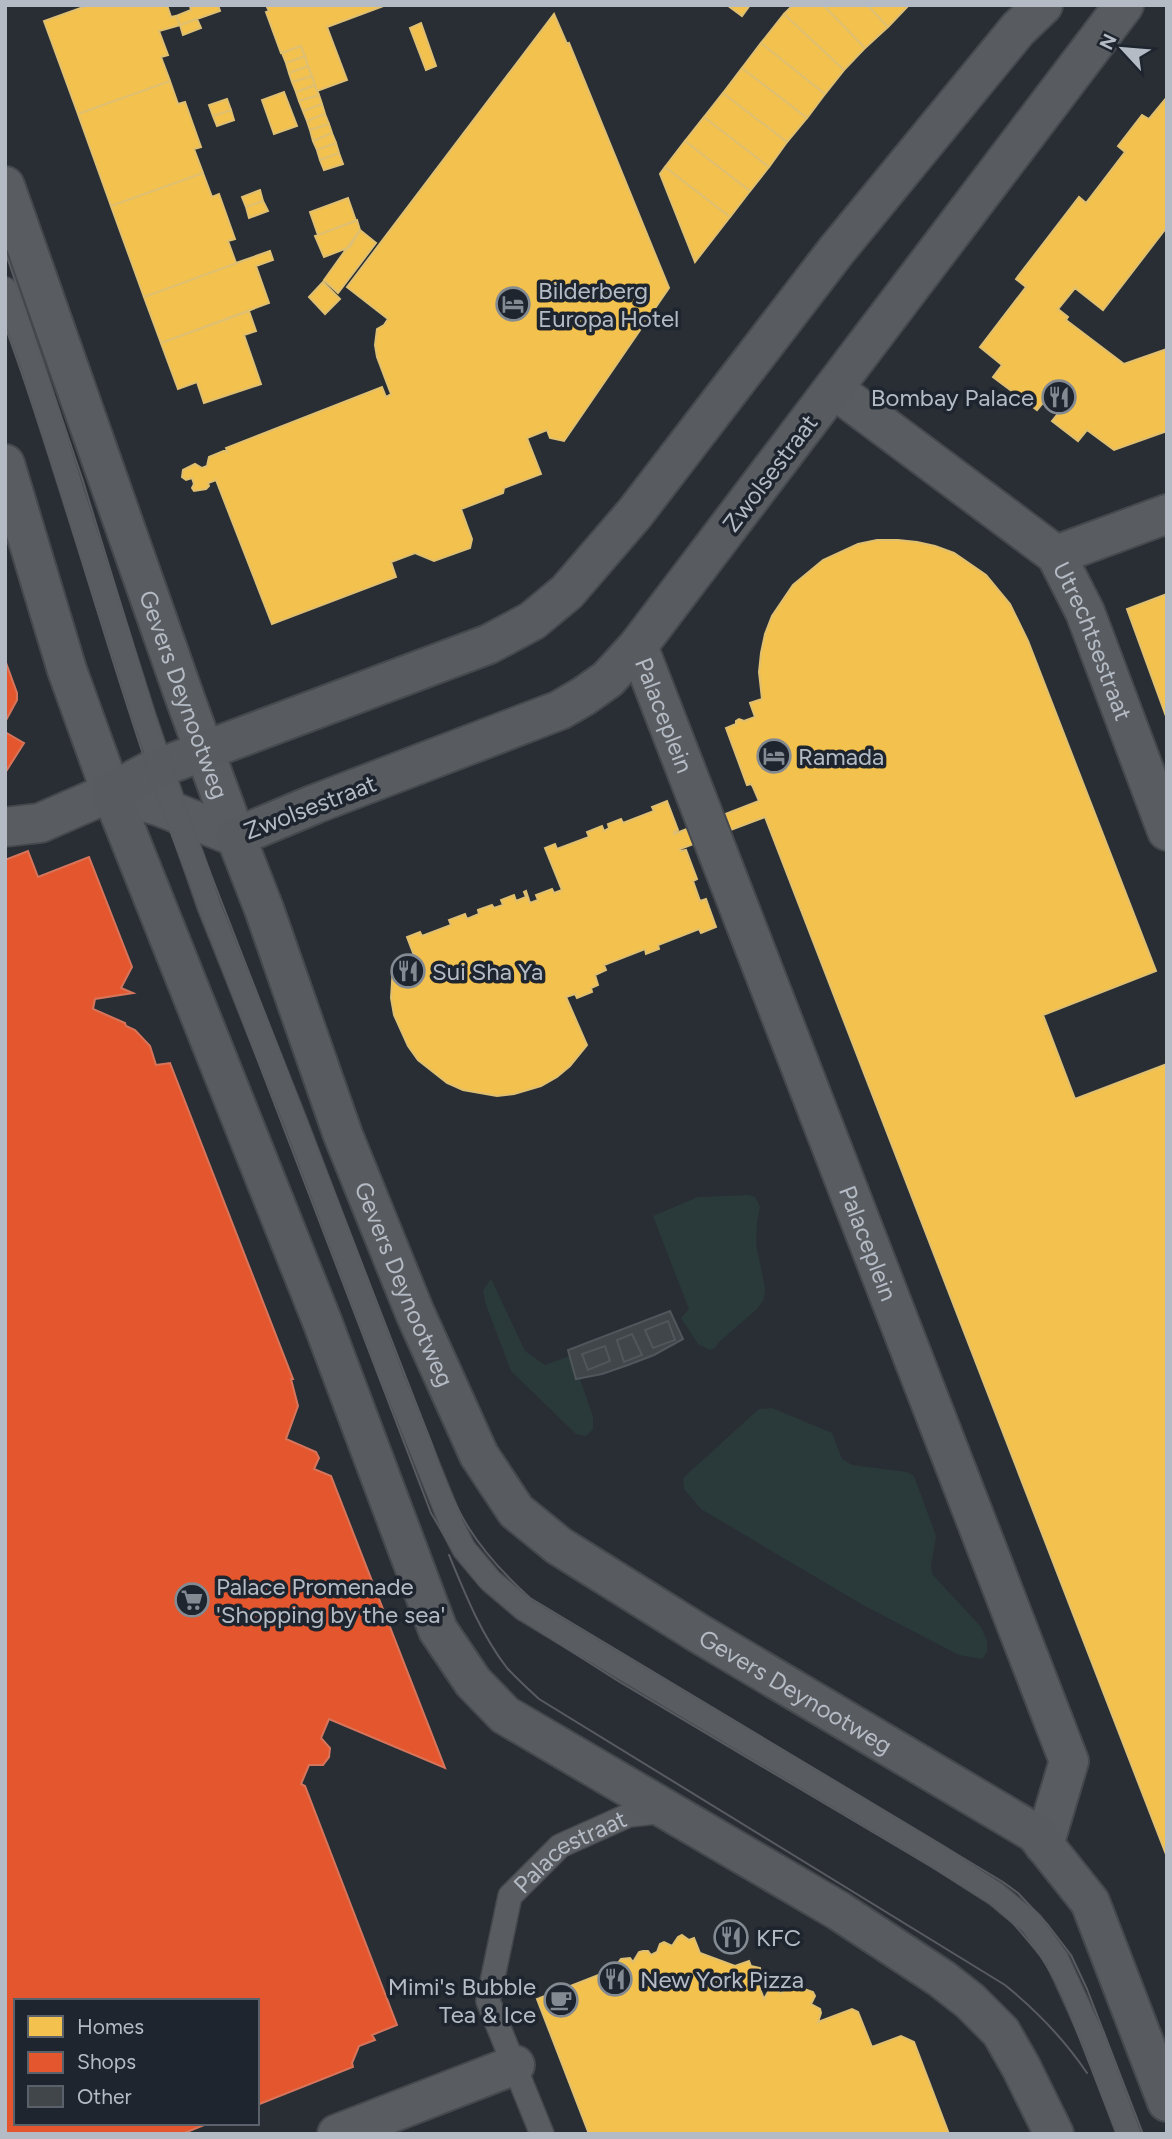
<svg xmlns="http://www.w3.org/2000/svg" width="1172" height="2139" font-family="Figtree,sans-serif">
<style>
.green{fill:#2a3a3a}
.homes{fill:#f2c14e;stroke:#dfbf71;stroke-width:2}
.shops{fill:#e4572e;stroke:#d6755b;stroke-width:2}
.building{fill:#41464a;stroke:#51565c;stroke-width:2}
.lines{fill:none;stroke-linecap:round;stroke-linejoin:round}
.lane-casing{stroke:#45494e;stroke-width:26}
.street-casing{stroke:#45494e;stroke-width:42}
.secondary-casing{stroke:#44494e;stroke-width:42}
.lane{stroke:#595d62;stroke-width:23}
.street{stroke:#595d62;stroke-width:38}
.secondary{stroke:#585b60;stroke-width:38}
.tram{stroke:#585b60;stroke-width:2}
.labels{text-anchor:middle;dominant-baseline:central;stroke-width:7;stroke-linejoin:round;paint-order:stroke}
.poi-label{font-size:24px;fill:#b4bbc4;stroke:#1e252e;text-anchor:start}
.street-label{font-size:24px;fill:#b4bbc4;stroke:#1e252e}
</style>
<rect width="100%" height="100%" fill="#292e34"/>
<path class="green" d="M 749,1195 L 755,1197 L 760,1207 L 757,1223 L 756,1244 L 765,1288 L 764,1299 L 757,1309 L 719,1342 L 715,1348 L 710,1350 L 698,1344 L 681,1318 L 689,1309 L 653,1216 L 698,1197 Z
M 491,1279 L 525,1351 L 545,1365 L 572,1355 L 593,1417 L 593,1429 L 586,1436 L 576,1434 L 511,1371 L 485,1302 L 483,1290 Z
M 772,1408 L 832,1433 L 842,1459 L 852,1465 L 907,1472 L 914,1476 L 936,1536 L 931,1565 L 932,1574 L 981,1627 L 987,1641 L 987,1652 L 982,1659 L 959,1655 L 863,1605 L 701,1509 L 684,1489 L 683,1478 L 759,1409 Z"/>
<path class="homes" d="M 89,5 L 167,5 L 171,17 L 176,16 L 180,25 L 159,31 L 168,55 L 161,57 L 170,81 L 78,114 L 44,21 Z
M 218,5 L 220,11 L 180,25 L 176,16 L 191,10 L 190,6 Z
M 266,5 L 386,5 L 327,27 L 347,80 L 317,91 L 301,46 L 281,53 L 266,12 L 269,11 Z
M 727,5 L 750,5 L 742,16 Z
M 793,5 L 823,5 L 865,48 L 844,70 L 784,14 Z
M 823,5 L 867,5 L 888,27 L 865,48 Z
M 867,5 L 909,5 L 888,27 Z
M 554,14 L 567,44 L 569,43 L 669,288 L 564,441 L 550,438 L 547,430 L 527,438 L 541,474 L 504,488 L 503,493 L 461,509 L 472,539 L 470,548 L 434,561 L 415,553 L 391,562 L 396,577 L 272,624 L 216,480 L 208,483 L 209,486 L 206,489 L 194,491 L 192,488 L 194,484 L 192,478 L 186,480 L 182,477 L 183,470 L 195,464 L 202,468 L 207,466 L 209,457 L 226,450 L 228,453 L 226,448 L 382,387 L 386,397 L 391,394 L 377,357 L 375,345 L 377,329 L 384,325 L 388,319 L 347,287 Z
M 784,14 L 844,70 L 825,94 L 761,43 Z
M 197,19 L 201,28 L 183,35 L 180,25 Z
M 421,23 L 436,66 L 426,70 L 410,28 Z
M 761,43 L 825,94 L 807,118 L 742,68 Z
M 301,46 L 305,56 L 286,63 L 282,53 Z
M 305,56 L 308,66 L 289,73 L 286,63 Z
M 308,66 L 312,76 L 292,82 L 289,73 Z
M 742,68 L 807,118 L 787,142 L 723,93 Z
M 312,76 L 315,85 L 296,92 L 292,82 Z
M 170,81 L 178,104 L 185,102 L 201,147 L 194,149 L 203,173 L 111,206 L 78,114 Z
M 315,85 L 319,95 L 299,101 L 296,92 Z
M 284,92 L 297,126 L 274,134 L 262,100 Z
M 723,93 L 787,142 L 769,167 L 704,117 Z
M 319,95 L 322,104 L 303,111 L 299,101 Z
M 1167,97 L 1167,227 L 1103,310 L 1075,288 L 1058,309 L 1068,317 L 1066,320 L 1124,364 L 1167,349 L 1167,431 L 1114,450 L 1087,430 L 1078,441 L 1052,421 L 1061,410 L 1046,399 L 1037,410 L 993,377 L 1002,365 L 980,347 L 1026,287 L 1016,279 L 1079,197 L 1086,203 L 1125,152 L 1118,146 L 1142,115 L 1149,119 Z
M 227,99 L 231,110 L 213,116 L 209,105 Z
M 322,104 L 325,114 L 307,121 L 303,111 Z
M 231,110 L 234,120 L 217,126 L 213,116 Z
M 325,114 L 329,124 L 310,130 L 307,121 Z
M 704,117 L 769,167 L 750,191 L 685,141 Z
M 329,124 L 332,133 L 313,141 L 310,130 Z
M 332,133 L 336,143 L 317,150 L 313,141 Z
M 685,141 L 750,191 L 730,217 L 665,167 Z
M 336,143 L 339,153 L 320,160 L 317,150 Z
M 339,153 L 343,164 L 324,170 L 320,160 Z
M 665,167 L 730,217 L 695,262 L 660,174 Z
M 203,173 L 212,197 L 219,194 L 235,239 L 228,241 L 236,263 L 270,251 L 144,297 L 111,206 Z
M 260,190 L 263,201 L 246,207 L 242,197 Z
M 348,198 L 356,221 L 318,235 L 310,212 Z
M 263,201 L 268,211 L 249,218 L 246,207 Z
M 357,220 L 360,230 L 350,247 L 324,257 L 315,236 Z
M 360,230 L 376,243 L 338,293 L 324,280 Z
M 270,251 L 273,260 L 256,266 L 269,303 L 161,343 L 144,297 Z
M 323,282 L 340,299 L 325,314 L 309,297 Z
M 249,311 L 256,331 L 244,335 L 261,384 L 204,403 L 197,382 L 178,389 L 161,343 Z
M 877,540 L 898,540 L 917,542 L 935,546 L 954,553 L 986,575 L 1010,604 L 1028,641 L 1156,971 L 1043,1015 L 1075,1099 L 1167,1064 L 1167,1857 L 765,817 L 680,849 L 681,851 L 686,850 L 697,879 L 693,881 L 700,901 L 706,899 L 716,927 L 701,933 L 699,929 L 658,945 L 659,949 L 646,954 L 645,949 L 604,965 L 606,970 L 595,975 L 598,985 L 591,988 L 592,992 L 577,998 L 575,994 L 566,997 L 587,1045 L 570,1066 L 557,1077 L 541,1086 L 514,1094 L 497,1096 L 463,1090 L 447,1083 L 418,1060 L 408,1046 L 394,1015 L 391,998 L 393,967 L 415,958 L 407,937 L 420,932 L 422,936 L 451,925 L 449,920 L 465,914 L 467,919 L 479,914 L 478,910 L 492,905 L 494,908 L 503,905 L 501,900 L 514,895 L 516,901 L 526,897 L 524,892 L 526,891 L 530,903 L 538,900 L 536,895 L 552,889 L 554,893 L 562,890 L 545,848 L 555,844 L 557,849 L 589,837 L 587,832 L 602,826 L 604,831 L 609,828 L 608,824 L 621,819 L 623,823 L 654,811 L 652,807 L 667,801 L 678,830 L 674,832 L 674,834 L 759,801 L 753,787 L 751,784 L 747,785 L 726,728 L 736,724 L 736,721 L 739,719 L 744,721 L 755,717 L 750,703 L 762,699 L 759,672 L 761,653 L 765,634 L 772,616 L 793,585 L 823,560 L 858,544 Z
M 1167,594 L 1167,719 L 1127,609 Z
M 682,1935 L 689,1940 L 694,1938 L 700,1953 L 735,1966 L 749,1961 L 751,1966 L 760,1968 L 761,1977 L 757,1981 L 764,1999 L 769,1990 L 773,1989 L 778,1990 L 780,1993 L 783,1992 L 786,1984 L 795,1983 L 797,1986 L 801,1985 L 804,1989 L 813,1992 L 815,1996 L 811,2004 L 820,2009 L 821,2013 L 818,2022 L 852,2009 L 858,2012 L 872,2047 L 901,2036 L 914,2042 L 949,2134 L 589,2134 L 537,1999 L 619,1967 L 618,1963 L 621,1959 L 630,1958 L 633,1962 L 639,1952 L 643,1951 L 648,1951 L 651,1955 L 657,1952 L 660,1944 L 664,1942 L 672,1946 L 678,1937 Z"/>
<path class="shops" d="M 5,660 L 17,693 L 17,700 L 5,722 Z
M 5,732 L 24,743 L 5,773 Z
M 28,851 L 38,877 L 89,857 L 132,967 L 121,988 L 133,993 L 95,999 L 93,1009 L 125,1023 L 126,1026 L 135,1030 L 150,1046 L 156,1065 L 170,1063 L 293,1379 L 291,1379 L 298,1406 L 286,1439 L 316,1452 L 319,1458 L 314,1469 L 331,1476 L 445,1768 L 329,1719 L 321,1738 L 330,1748 L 329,1757 L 323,1765 L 309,1765 L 301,1784 L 305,1786 L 397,2025 L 372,2035 L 375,2040 L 359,2046 L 352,2063 L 353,2067 L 257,2105 L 257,2001 L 16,2001 L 16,2123 L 209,2123 L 182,2134 L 5,2134 L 5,860 Z"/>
<path class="building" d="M 670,1311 L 683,1339 L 654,1355 L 628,1365 L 602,1374 L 576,1379 L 568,1350 Z
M 668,1321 L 675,1340 L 653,1348 L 645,1330 Z
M 632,1334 L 642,1355 L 624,1362 L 617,1340 Z
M 605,1346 L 610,1361 L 588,1370 L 582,1354 Z"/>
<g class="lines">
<defs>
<g id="lane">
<path d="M 5,289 L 31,361 L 144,717 L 209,906 L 295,1121 L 392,1377 L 451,1523 L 464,1549 L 491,1581 L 524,1609 L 937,1856 L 996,1894 L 1031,1923 L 1057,1959 L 1093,2038 L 1129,2134"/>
<path id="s1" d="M 542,2134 L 488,2001 L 510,1896 L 560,1846 L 629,1815 L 666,1811"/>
</g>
<g id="street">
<path id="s2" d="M 5,186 L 186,701 L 236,837"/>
<path id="s3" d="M 834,389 L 1056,555 L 1085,612 L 1167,831"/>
<path d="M 5,464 L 67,670 L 111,792"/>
<path d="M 1056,555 L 1167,514"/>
<path id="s4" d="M 638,646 L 1069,1761 L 1044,1845"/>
<path d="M 111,792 L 161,807 L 236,837"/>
<path d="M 5,827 L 40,823 L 111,792"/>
<path d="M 337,2134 L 515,2065"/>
</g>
<g id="secondary">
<path d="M 1043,5 L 1018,29 L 836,251 L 635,513 L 567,592 L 532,621 L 489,644 L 148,772 L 111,792 L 322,1321 L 438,1630 L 473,1682 L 505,1715 L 839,1911 L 942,1979 L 970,2001 L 1001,2032 L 1021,2067 L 1054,2134"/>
<path id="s5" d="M 1124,5 L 638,646 L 608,679 L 584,696 L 560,710 L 315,804 L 236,837 L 264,909 L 343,1135 L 415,1313 L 479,1455 L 516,1511 L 559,1546 L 698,1633 L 1035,1833 L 1090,1902 L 1167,2102"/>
</g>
</defs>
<use href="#lane" class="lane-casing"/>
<use href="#street" class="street-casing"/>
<use href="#secondary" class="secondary-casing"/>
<use href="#lane" class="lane"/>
<use href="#street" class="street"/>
<use href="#secondary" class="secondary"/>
<path class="tram" d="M 5,251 L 83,481 L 154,713 L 189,818 L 431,1442 C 454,1512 475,1548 530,1598 L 1003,1882 L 1018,1893 L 1048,1925 L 1071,1955 L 1087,1989 L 1143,2134
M 5,326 C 63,485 105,648 161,807 L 431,1513 L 455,1554 L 480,1585 L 519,1618 L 618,1681 L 932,1867 L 991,1904 L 1013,1923 L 1040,1955 L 1060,1988 L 1117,2134
M 449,1555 C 465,1594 481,1634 507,1668 C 517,1679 528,1689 539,1699 L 1005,1985 C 1037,2011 1064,2039 1087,2073"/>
</g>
<defs>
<symbol id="hotel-ring" viewBox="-11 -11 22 22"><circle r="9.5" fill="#1e252e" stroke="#838a92" stroke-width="1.5"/><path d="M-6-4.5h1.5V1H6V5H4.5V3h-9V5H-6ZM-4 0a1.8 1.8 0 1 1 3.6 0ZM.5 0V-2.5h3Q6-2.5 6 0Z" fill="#838a92"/></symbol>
<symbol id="restaurant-ring" viewBox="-11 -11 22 22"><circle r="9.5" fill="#1e252e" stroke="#838a92" stroke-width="1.5"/><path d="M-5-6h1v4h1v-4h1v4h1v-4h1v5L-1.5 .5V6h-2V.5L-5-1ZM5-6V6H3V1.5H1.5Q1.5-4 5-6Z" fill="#838a92"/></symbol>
<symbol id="supermarket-ring" viewBox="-11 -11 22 22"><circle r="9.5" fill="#1e252e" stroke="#838a92" stroke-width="1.5"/><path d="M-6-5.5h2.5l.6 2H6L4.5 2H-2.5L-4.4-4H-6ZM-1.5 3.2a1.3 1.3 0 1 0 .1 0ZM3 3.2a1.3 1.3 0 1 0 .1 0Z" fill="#838a92"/></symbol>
<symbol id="cafe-ring" viewBox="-11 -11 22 22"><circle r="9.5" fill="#1e252e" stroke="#838a92" stroke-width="1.5"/><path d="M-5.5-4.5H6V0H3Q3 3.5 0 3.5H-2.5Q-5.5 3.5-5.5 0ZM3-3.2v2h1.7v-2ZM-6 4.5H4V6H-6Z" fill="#838a92"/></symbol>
</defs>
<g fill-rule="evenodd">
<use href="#hotel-ring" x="494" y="285" width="38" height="38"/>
<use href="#restaurant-ring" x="1040" y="378" width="38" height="38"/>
<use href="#hotel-ring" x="755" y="737" width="38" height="38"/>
<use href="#restaurant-ring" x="389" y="952" width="38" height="38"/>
<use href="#supermarket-ring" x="173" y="1581" width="38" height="38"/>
<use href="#restaurant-ring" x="712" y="1918" width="38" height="38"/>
<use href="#restaurant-ring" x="596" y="1960" width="38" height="38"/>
<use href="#cafe-ring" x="542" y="1981" width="38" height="38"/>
</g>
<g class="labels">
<g class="poi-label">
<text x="538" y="290">Bilderberg<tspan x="538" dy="28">Europa Hotel</tspan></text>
<text x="1034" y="397" text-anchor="end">Bombay Palace</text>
<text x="798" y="756">Ramada</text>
<text x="432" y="971">Sui Sha Ya</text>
<text x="216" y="1586">Palace Promenade<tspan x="216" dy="28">'Shopping by the sea'</tspan></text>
<text x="756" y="1937">KFC</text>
<text x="640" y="1979">New York Pizza</text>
<text x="536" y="1986" text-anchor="end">Mimi's Bubble<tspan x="536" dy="28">Tea &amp; Ice</tspan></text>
</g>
<g class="street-label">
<text transform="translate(770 473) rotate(-53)">Zwolsestraat</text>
<text stroke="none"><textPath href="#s3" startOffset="371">Utrechtsestraat</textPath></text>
<text stroke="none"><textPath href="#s2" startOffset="539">Gevers Deynootweg</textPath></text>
<text stroke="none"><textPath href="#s4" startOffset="74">Palaceplein</textPath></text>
<text transform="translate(310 807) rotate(-21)">Zwolsestraat</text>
<text stroke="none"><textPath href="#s4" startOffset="640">Palaceplein</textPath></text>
<text stroke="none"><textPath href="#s5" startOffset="1732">Gevers Deynootweg</textPath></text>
<text stroke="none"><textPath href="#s5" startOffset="2319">Gevers Deynootweg</textPath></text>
<text stroke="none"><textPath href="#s1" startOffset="327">Palacestraat</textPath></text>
</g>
</g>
<rect width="1172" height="2139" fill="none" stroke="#b4bbc4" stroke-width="14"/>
<rect x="14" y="1999" width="245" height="126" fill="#1e252e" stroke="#5a616a" stroke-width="2"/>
<rect x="28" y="2016" width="35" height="21" fill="#f2c14e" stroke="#5a616a" stroke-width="2"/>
<text x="77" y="2034" font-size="21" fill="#b4bbc4">Homes</text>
<rect x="28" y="2052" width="35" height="21" fill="#e4572e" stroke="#5a616a" stroke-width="2"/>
<text x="77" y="2069" font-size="21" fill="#b4bbc4">Shops</text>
<rect x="28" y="2086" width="35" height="21" fill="#41464a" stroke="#5a616a" stroke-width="2"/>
<text x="77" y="2104" font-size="21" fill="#b4bbc4">Other</text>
<g transform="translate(1123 49) rotate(296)" stroke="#1e252e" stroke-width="5" paint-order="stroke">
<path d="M0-5L12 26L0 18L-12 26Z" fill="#b4bbc4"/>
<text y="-10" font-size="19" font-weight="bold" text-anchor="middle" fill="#b4bbc4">N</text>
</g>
</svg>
